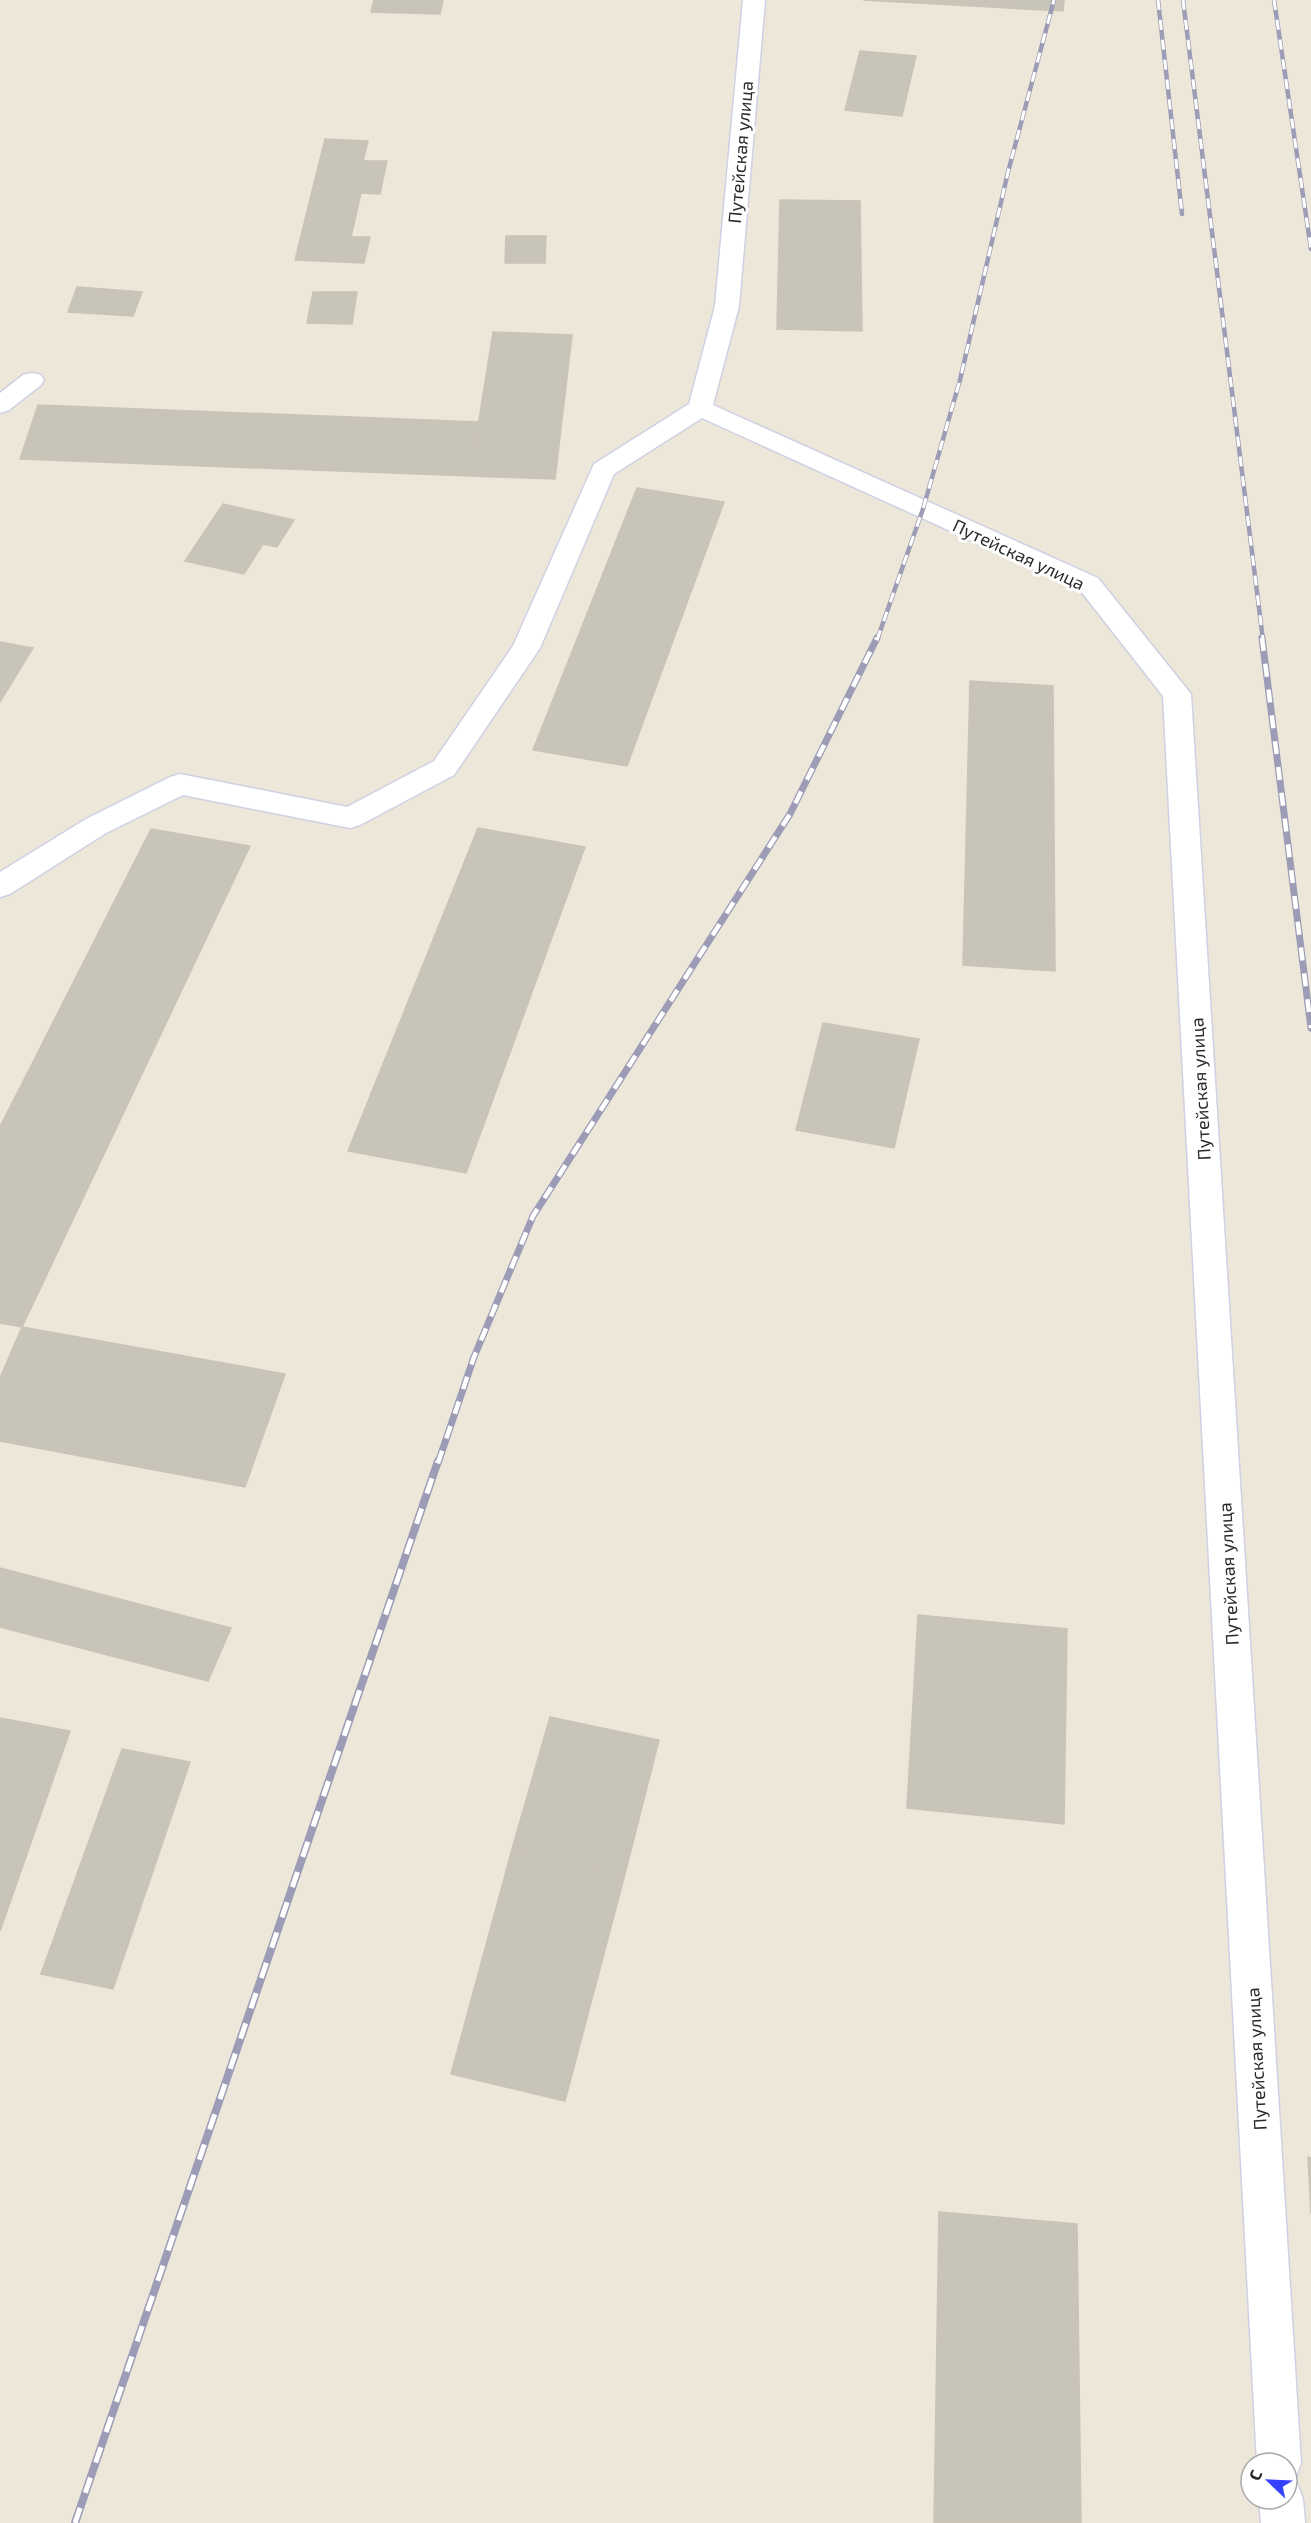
<svg xmlns="http://www.w3.org/2000/svg" width="1311" height="2523" font-family="'Exo 2',sans-serif">
<style>
.building{fill:#c8c4b9;stroke:#c9c4b3;stroke-width:1.5}
.lines{fill:none;stroke-linecap:round;stroke-linejoin:round}
.minor-casing{stroke:#cfd0e4;stroke-width:3}
.minor{fill:#fff;fill-rule:evenodd}
.rail-far2-casing{stroke:#9c9cb6;stroke-width:4.5}
.rail-far1-casing{stroke:#9c9cb6;stroke-width:7}
.rail-casing{stroke:#9c9cb6;stroke-width:8}
.rail-far2{stroke:#fff;stroke-width:3;stroke-dasharray:10;stroke-linecap:butt}
.rail-far1{stroke:#fff;stroke-width:4.5;stroke-dasharray:13;stroke-linecap:butt}
.rail{stroke:#fff;stroke-width:5;stroke-dasharray:16;stroke-linecap:butt}
.labels{text-anchor:middle;dominant-baseline:central;stroke-width:6;stroke-linejoin:round;paint-order:stroke}
.street-label{font-size:18px;fill:#292929;stroke:#fff}
</style>
<rect width="100%" height="100%" fill="#ede7d9"/>
<path class="building" d="M 374,0 L 443,0 L 440,14 L 371,12 Z
M 863,0 L 1064,0 L 1063,11 Z
M 860,51 L 916,56 L 902,116 L 845,110 Z
M 325,139 L 368,141 L 363,161 L 387,161 L 380,194 L 361,193 L 351,237 L 370,237 L 364,263 L 295,260 Z
M 780,200 L 860,201 L 862,331 L 777,329 Z
M 506,236 L 546,236 L 545,263 L 505,263 Z
M 77,287 L 142,292 L 133,316 L 68,312 Z
M 313,292 L 357,292 L 352,324 L 307,323 Z
M 493,332 L 572,335 L 555,479 L 470,476 Z
M 38,405 L 479,422 L 470,476 L 20,459 Z
M 637,488 L 724,502 L 627,766 L 533,750 Z
M 223,504 L 294,520 L 277,547 L 263,544 L 244,574 L 185,561 Z
M 0,642 L 33,648 L 0,702 Z
M 970,681 L 1053,686 L 1055,971 L 963,965 Z
M 478,828 L 585,847 L 466,1173 L 348,1151 Z
M 151,829 L 250,846 L 22,1327 L 0,1323 L 0,1127 Z
M 823,1023 L 919,1039 L 894,1148 L 796,1130 Z
M 22,1327 L 285,1374 L 245,1487 L 0,1441 L 0,1378 Z
M 0,1568 L 231,1628 L 208,1681 L 0,1627 Z
M 918,1615 L 1067,1629 L 1064,1824 L 907,1808 Z
M 550,1717 L 659,1740 L 625,1874 L 512,1849 Z
M 0,1718 L 70,1731 L 0,1931 Z
M 122,1749 L 190,1762 L 113,1989 L 41,1974 Z
M 512,1849 L 625,1874 L 565,2101 L 451,2074 Z
M 1308,2157 L 1311,2158 L 1311,2214 Z
M 939,2212 L 1077,2224 L 1081,2523 L 934,2523 Z"/>
<g class="lines">
<defs>
<path id="minor" d="M 743,0 L 765,0 L 739,306 L 713,405 L 1098,578 L 1191,694 L 1301,2463 L 1295,2479 L 1290,2481 L 1297,2483 L 1303,2499 L 1305,2523 L 1261,2523 L 1259,2499 L 1287,2499 L 1287,2463 L 1257,2463 L 1163,696 L 1080,590 L 702,418 L 614,474 L 540,648 L 454,775 L 360,825 L 350,828 L 183,795 L 106,833 L 10,894 L 0,897 L 0,872 L 86,819 L 170,777 L 180,774 L 347,807 L 434,761 L 513,646 L 594,464 L 689,404 L 715,306 Z
M 32,373 L 41,375 L 44,380 L 41,385 L 9,410 L 0,413 L 0,393 L 23,375 Z"/>
</defs>
<use href="#minor" class="minor-casing"/>
<use href="#minor" class="minor"/>
<defs>
<path id="rail-far2" d="M 1158,0 L 1182,214
M 1183,0 L 1263,640
M 1274,0 L 1311,249
M 877,640 L 923,509 L 960,380 L 1008,172 L 1054,0"/>
<path id="rail-far1" d="M 1262,638 L 1311,1028
M 438,1463 L 474,1357 L 533,1216 L 790,814 L 877,638"/>
<path id="rail" d="M 75,2523 L 438,1461"/>
</defs>
<use href="#rail-far2" class="rail-far2-casing"/>
<use href="#rail-far1" class="rail-far1-casing"/>
<use href="#rail" class="rail-casing"/>
<use href="#rail-far2" class="rail-far2"/>
<use href="#rail-far1" class="rail-far1"/>
<use href="#rail" class="rail"/>
</g>
<g class="labels">
<g class="street-label">
<text transform="translate(740 152) rotate(-85)">Путейская улица</text>
<text transform="translate(1019 554) rotate(25)">Путейская улица</text>
<text transform="translate(1200 1089) rotate(-93)">Путейская улица</text>
<text transform="translate(1228 1574) rotate(-93)">Путейская улица</text>
<text transform="translate(1256 2059) rotate(-93)">Путейская улица</text>
</g>
</g>
<g transform="translate(1269 2481) rotate(293)"><circle r="28" fill="#ffffff" stroke="#a9a9a9" stroke-width="1.5"/>
<path d="M0-4.5L10 22L0 15L-10 22Z" fill="#3542ff"/>
<text y="-9" font-size="16" font-weight="bold" text-anchor="middle" fill="#292929">С</text>
</g>
</svg>
